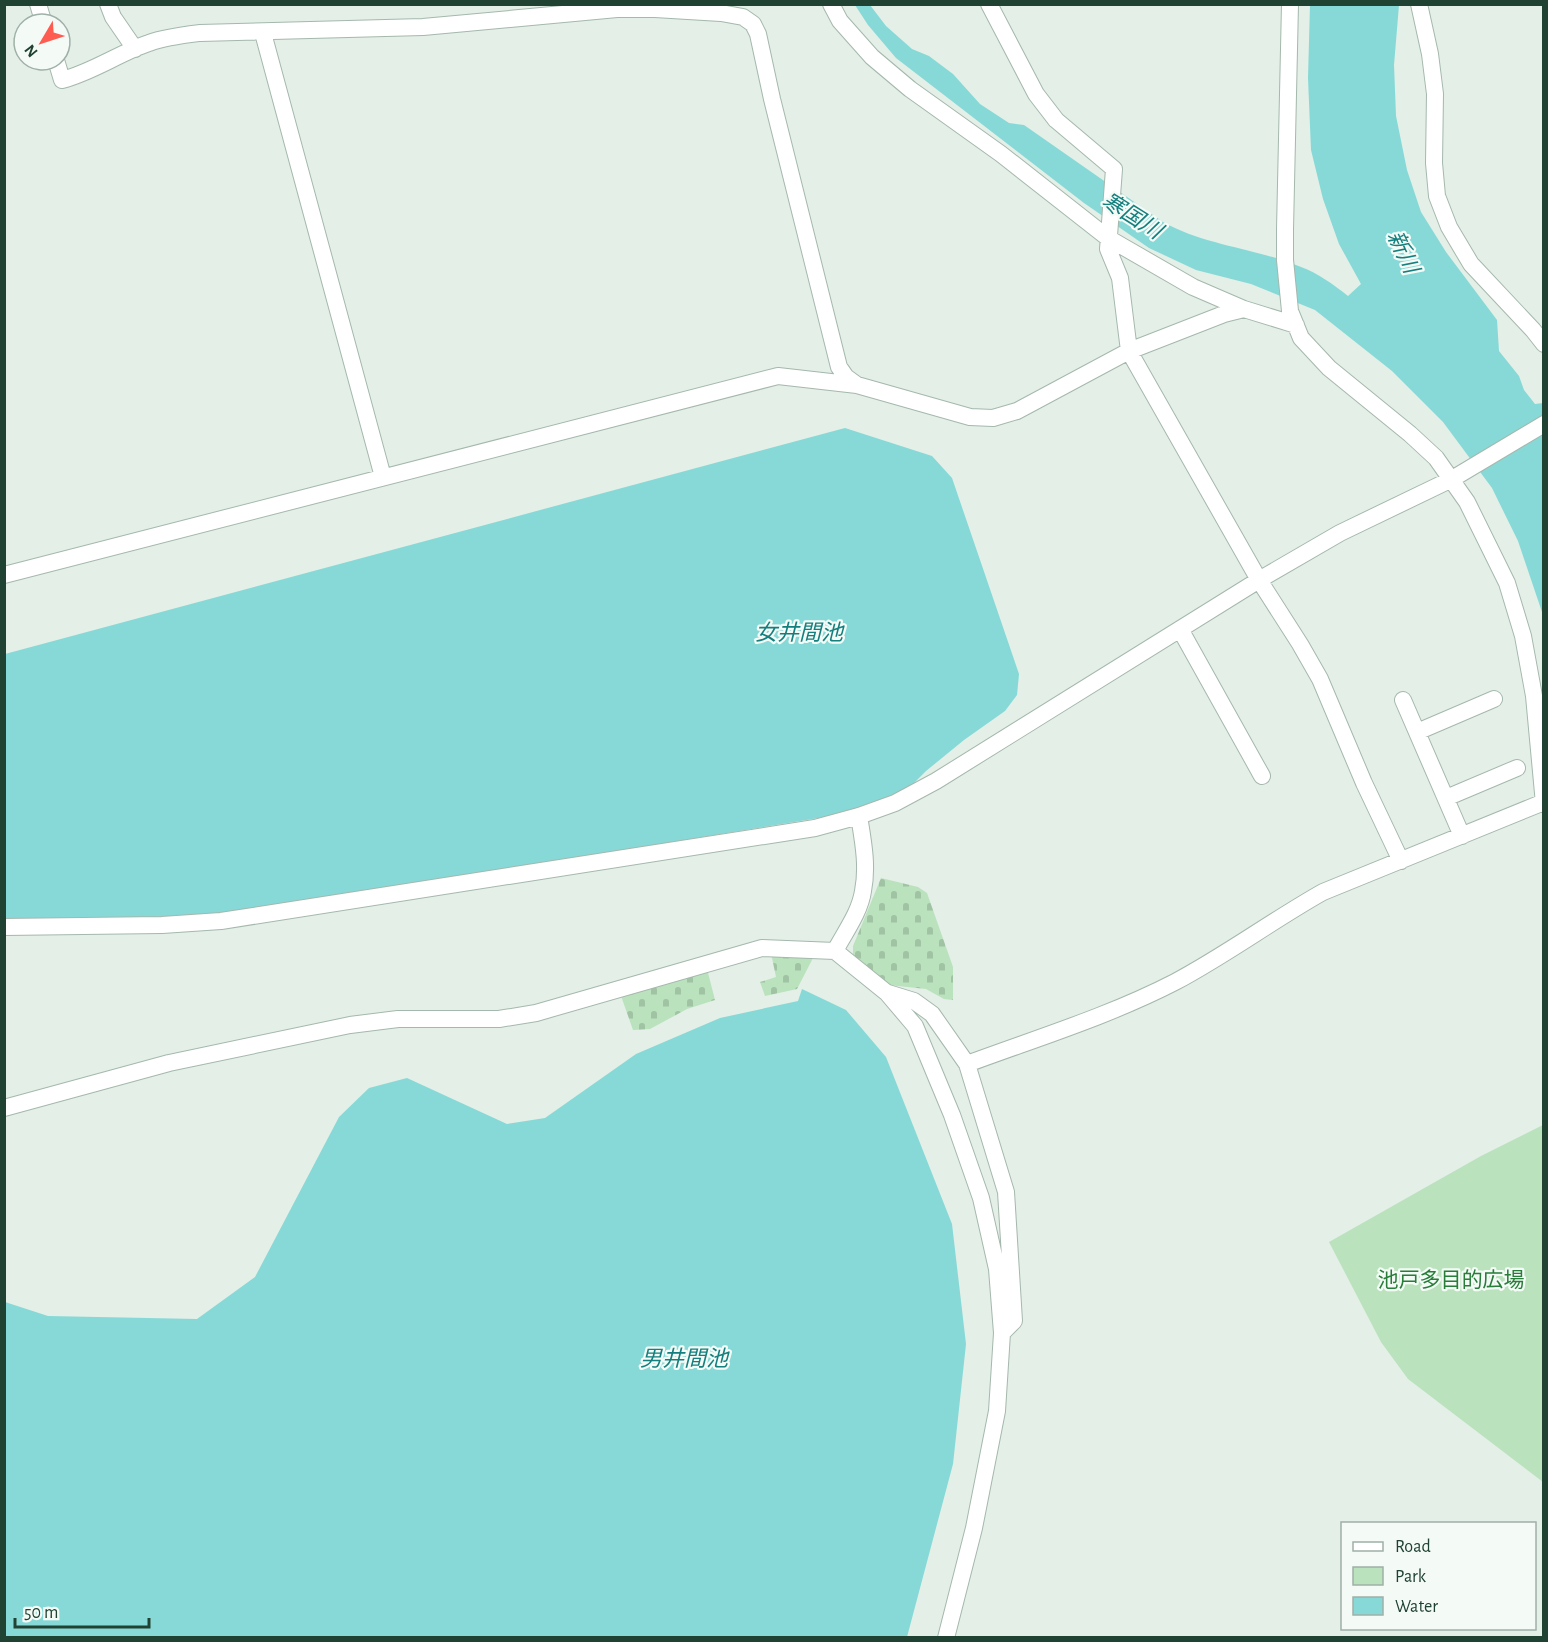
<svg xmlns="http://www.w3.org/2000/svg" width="1548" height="1642" font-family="'Alegreya Sans','Noto Sans JP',sans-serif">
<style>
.green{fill:#bae2bd}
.cemetery{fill:url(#cemetery-stones)}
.water{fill:#86d9d7}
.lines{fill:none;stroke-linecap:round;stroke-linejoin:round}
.minor-casing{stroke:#a5b8ad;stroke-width:18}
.minor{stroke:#fff;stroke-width:16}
.labels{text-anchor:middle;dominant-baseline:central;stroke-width:4.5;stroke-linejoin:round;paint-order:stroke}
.park-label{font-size:21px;fill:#267e38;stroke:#f4faf6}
.water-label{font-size:22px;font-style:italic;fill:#137f7e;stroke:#f4faf6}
</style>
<defs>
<pattern id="cemetery-stones" width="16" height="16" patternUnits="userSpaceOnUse" patternTransform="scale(1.5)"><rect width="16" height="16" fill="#bae2bd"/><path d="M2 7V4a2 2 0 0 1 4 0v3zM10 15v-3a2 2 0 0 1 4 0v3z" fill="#a0c3a3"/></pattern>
</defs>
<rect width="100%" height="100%" fill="#e3efe7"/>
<path class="green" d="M 1543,1125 L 1543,1482 L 1408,1379 L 1381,1342 L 1329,1242 L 1481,1156 Z"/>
<path class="cemetery" d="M 881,878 L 918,887 L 927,893 L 953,967 L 953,1000 L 944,999 L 926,989 L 889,985 L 853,956 L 853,946 Z
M 771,953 L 813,958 L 797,989 L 765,996 L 760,982 L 776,977 Z
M 707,969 L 715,1000 L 687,1009 L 650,1029 L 633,1030 L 620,993 Z"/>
<path class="water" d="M 855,5 L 870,5 L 886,26 L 912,49 L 929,56 L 953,74 L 980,104 L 1009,123 L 1024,125 L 1163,222 C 1206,246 1256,248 1301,267 C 1318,273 1334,285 1348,296 L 1361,284 L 1339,244 L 1323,199 L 1311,150 L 1308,78 L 1310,5 L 1399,5 L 1394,65 L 1396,116 L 1407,170 L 1421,212 L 1446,252 L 1497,320 L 1499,351 L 1519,376 L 1524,390 L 1535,404 L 1543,403 L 1543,615 L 1518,541 L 1492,488 L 1443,422 L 1392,371 L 1315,310 L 1251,284 L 1196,270 L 1149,248 L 1084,203 L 896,58 L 868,25 Z
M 845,428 L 932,456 L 952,478 L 1019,674 L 1017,695 L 1005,711 L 964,740 L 926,771 L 905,792 L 849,813 L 226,915 L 5,921 L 5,654 Z
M 802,989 L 846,1010 L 886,1057 L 952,1224 L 966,1344 L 953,1464 L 907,1637 L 5,1637 L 5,1302 L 48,1316 L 197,1319 L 255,1277 L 339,1117 L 369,1088 L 407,1078 L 507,1124 L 545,1118 L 636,1054 L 720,1018 L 798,1001 Z"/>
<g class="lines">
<defs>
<path id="minor" d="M 38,4 L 44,24
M 108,4 L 113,17 L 135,49
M 831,4 L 840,21 L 872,57 L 910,89 L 1001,154 L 1108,238 L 1193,287 L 1244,309
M 989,4 L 1036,94 L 1056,120 L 1114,169 L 1108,249 L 1120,278 L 1129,351 L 1259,580 L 1300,644 L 1320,679 L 1364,783 L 1401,861
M 1290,4 L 1285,229 L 1285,260 L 1290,311 L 1301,338 L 1329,368 L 1410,434 L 1436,458 L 1467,502 L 1507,583 L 1523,636 L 1534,696 L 1544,804
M 1419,4 L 1430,54 L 1435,94 L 1434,163 L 1437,196 L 1449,227 L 1471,264 L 1533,330 L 1544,344
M 263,33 L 383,477
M 56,60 L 62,80 C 93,72 119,53 149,43 C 165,37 183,35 200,33 L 423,27 L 617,9 L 655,9 L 721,13 L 743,17 L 753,24 L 758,34 L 772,99 L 839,367 L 846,377 L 857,385 L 970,417 L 993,418 L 1017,411 L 1129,351 L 1224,314 L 1244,309 L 1296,325
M 4,575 L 778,376 L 857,385
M 1180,629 L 1262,776
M 1403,700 L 1462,836
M 1417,732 L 1494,699
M 1446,798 L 1517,768
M 4,927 L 162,925 L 221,921 L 815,828 L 859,816 L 895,803 L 936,781 L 1259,580 L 1340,533 L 1452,479 L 1544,424
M 835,951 C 845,932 860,912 863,891 C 868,866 863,841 859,816
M 888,993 L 914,1001 L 932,1014 L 967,1064 L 1006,1192 L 1014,1321 L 1002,1333
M 967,1064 C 1037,1038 1109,1016 1175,982 C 1226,955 1273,920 1323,892 L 1544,802
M 4,1108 L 169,1063 L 350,1025 L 398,1019 L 499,1019 L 536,1013 L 762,948 L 835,951 L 887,993 L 915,1026 L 952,1115 L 981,1198 L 997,1269 L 1002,1333 L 997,1411 L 974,1528 L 946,1638"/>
</defs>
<use href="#minor" class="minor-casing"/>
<use href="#minor" class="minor"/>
</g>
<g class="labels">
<g class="park-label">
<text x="1451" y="1280">池戸多目的広場</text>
</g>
<g class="water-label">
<text transform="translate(1132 216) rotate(32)">寒国川</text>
<text transform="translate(1403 252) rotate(65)">新川</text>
<text x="799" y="633">女井間池</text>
<text x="684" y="1359">男井間池</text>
</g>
</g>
<rect width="1548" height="1642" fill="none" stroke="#204233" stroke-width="12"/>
<rect x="1341" y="1522" width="195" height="108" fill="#f4faf6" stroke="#9fb0a8" stroke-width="1.5"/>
<rect x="1353" y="1542" width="30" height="9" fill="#ffffff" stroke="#9fb0a8" stroke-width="1.5"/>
<text x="1395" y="1552" font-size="18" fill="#204233">Road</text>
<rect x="1353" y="1567" width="30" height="18" fill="#bae2bd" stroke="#9fb0a8" stroke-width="1.5"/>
<text x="1395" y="1582" font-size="18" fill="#204233">Park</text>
<rect x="1353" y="1597" width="30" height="18" fill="#86d9d7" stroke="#9fb0a8" stroke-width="1.5"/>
<text x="1395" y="1612" font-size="18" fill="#204233">Water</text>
<g transform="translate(42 42) rotate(231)"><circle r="28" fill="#f4faf6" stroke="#9fb0a8" stroke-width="1.5"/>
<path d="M0-4.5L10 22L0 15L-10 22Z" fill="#ff5c51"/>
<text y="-9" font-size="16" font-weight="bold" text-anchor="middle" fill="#204233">N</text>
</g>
<path d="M15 1618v9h134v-9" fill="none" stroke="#204233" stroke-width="3"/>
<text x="24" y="1618" font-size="18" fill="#204233" stroke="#f4faf6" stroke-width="4.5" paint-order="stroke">50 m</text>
</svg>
